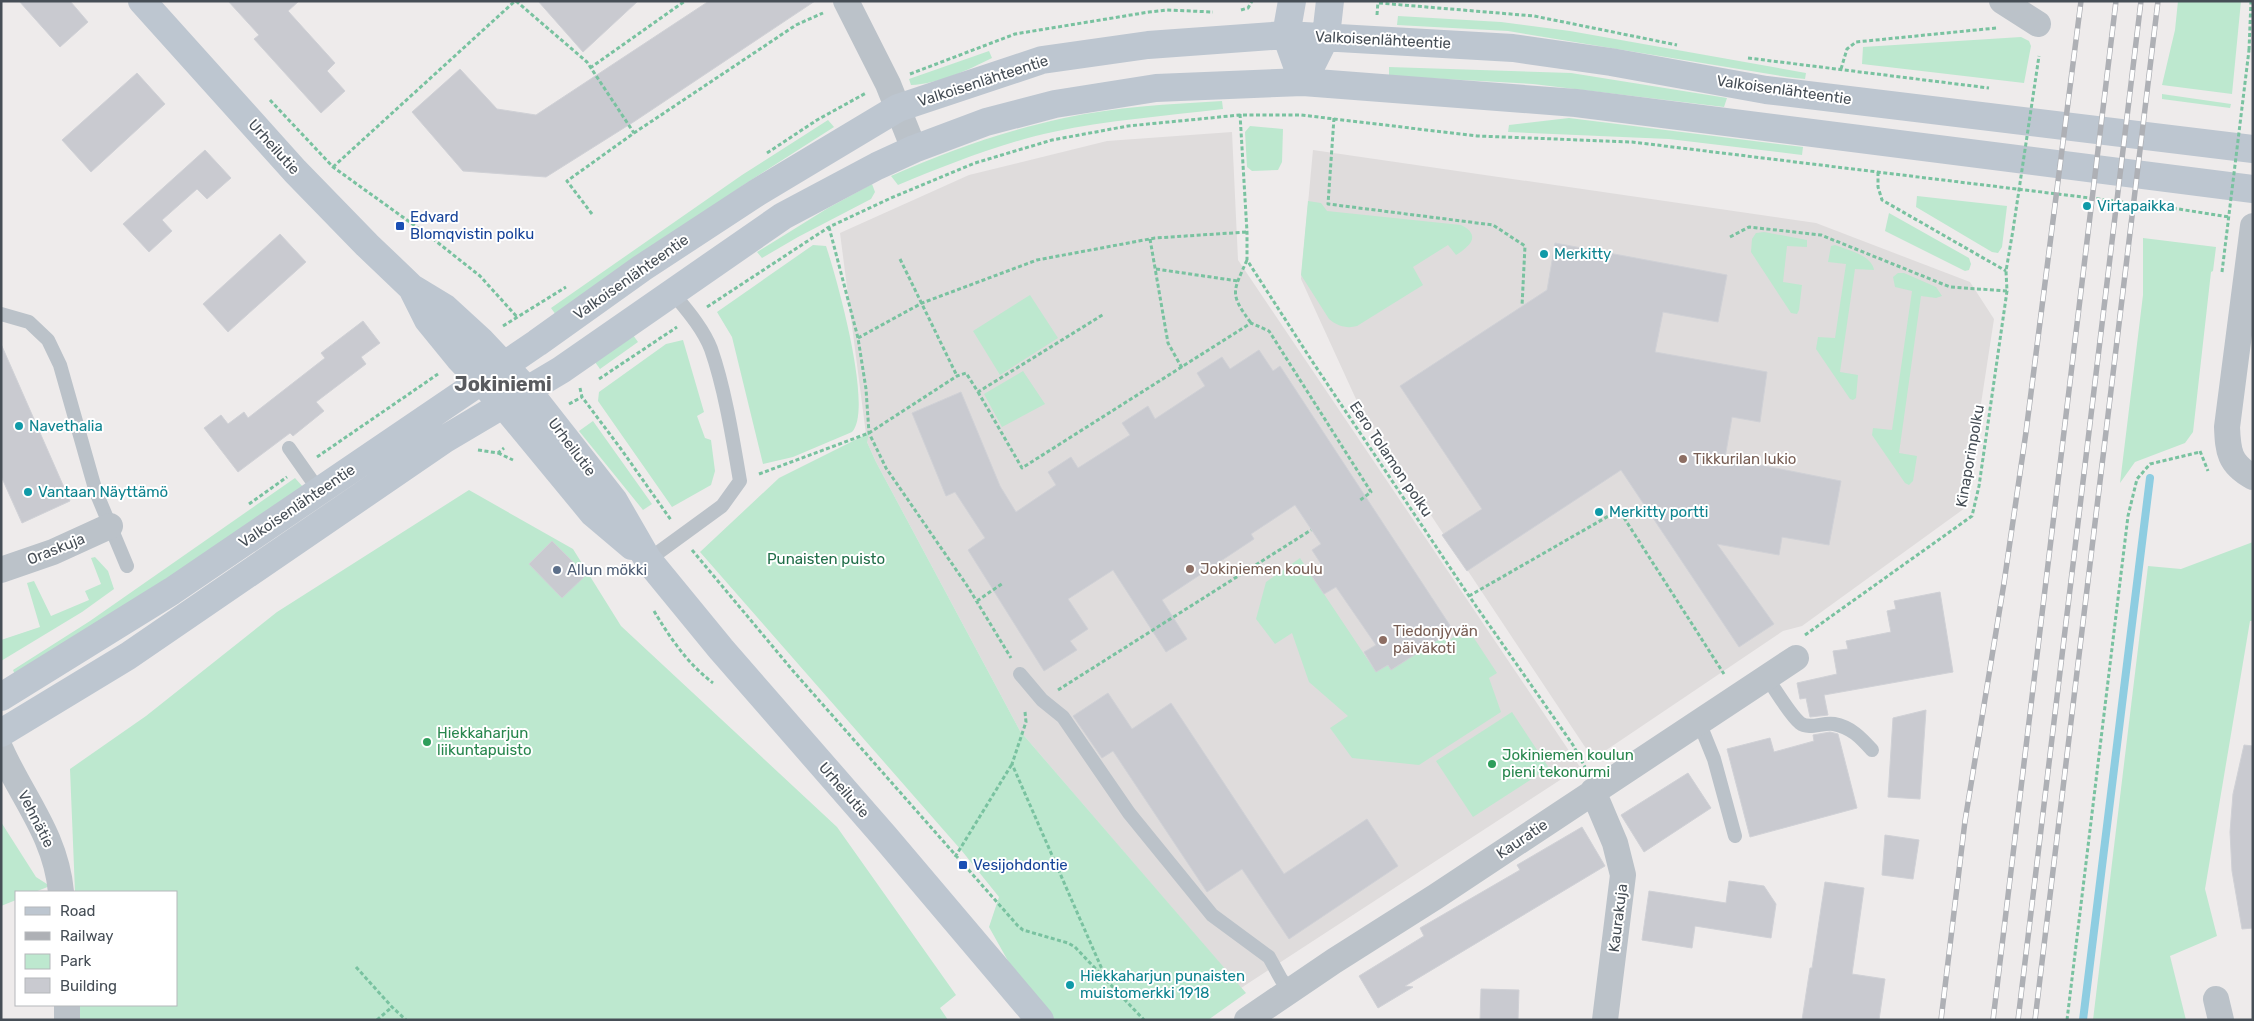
<svg xmlns="http://www.w3.org/2000/svg" width="2254" height="1021" font-family="Rubik,sans-serif">
<style>
.education{fill:#dfdcdc}
.green{fill:#bde8cf}
.lines{fill:none;stroke-linecap:round;stroke-linejoin:round}
.stream{stroke:#8ecde1;stroke-width:8}
.building{fill:#c9cad0;stroke:#d0d1d6}
.path{stroke:#79c2a0;stroke-width:3;stroke-dasharray:4 2.5;stroke-linecap:butt}
.lane{stroke:#bbc2c9;stroke-width:14}
.street{stroke:#bbc2c9;stroke-width:26}
.secondary{stroke:#bdc6d0;stroke-width:28}
.rail-casing{stroke:#aeb0b5;stroke-width:5.5}
.rail{stroke:#fff;stroke-width:4;stroke-dasharray:11;stroke-linecap:butt}
.path-bridge{stroke:#79c2a0;stroke-width:3;stroke-dasharray:4 2.5;stroke-linecap:butt}
.culture-dot{fill:#0f9aa8;stroke:#fff;stroke-width:2}
.transit-dot{fill:#1a4fb4;stroke:#fff;stroke-width:2}
.education-dot{fill:#8d6e63;stroke:#fff;stroke-width:2}
.service-dot{fill:#5c6f8a;stroke:#fff;stroke-width:2}
.leisure-dot{fill:#2e9e5b;stroke:#fff;stroke-width:2}
.labels{text-anchor:middle;dominant-baseline:central;stroke-width:4;stroke-linejoin:round;paint-order:stroke}
.street-label{font-size:15px;fill:#464e56;stroke:#fff}
.culture-label{font-size:15px;fill:#0d838f;stroke:#fff;text-anchor:start}
.transit-label{font-size:15px;fill:#164399;stroke:#fff;text-anchor:start}
.education-label{font-size:15px;fill:#785e54;stroke:#fff;text-anchor:start}
.park-label{font-size:15px;fill:#206e49;stroke:#fff}
.service-label{font-size:15px;fill:#4e5e75;stroke:#fff;text-anchor:start}
.leisure-label{font-size:15px;fill:#27864d;stroke:#fff;text-anchor:start}
.district-label{font-size:20px;font-weight:bold;fill:#595b5f;stroke:#fff}
</style>
<rect width="100%" height="100%" fill="#eeebeb"/>
<path class="education" d="M 1232,132 L 1238,260 L 1580,767 L 1241,988 L 1020,731 L 876,462 L 867,442 L 840,233 L 969,175 L 1107,141 Z
M 1313,150 L 1816,223 L 1970,282 L 1994,319 L 1965,508 L 1802,626 L 1783,631 L 1593,759 L 1361,410 L 1301,279 Z"/>
<path class="green" d="M 2178,1 L 2241,1 L 2232,94 L 2162,85 L 2175,30 Z
M 1398,16 L 1501,22 L 1570,31 L 1806,73 L 1805,79 L 1787,77 L 1508,31 L 1397,25 Z
M 2021,37 L 2029,41 L 2031,46 L 2024,83 L 1862,64 L 1863,47 Z
M 989,51 L 992,58 C 968,70 938,84 911,85 L 909,79 Z
M 1389,67 L 1571,73 L 1727,98 L 1724,107 L 1533,84 L 1389,76 Z
M 2162,94 L 2231,104 L 2230,108 L 2162,99 Z
M 1222,101 L 1223,109 C 1166,116 1108,120 1053,132 C 1001,143 947,165 898,185 L 891,176 C 947,151 1004,131 1064,118 C 1115,107 1169,104 1222,101 Z
M 1569,118 L 1803,147 L 1802,155 L 1669,139 L 1508,132 L 1509,125 Z
M 828,120 L 834,127 L 745,184 L 556,315 L 551,308 L 742,175 Z
M 1250,126 L 1283,129 L 1282,162 L 1278,170 L 1252,171 L 1247,167 L 1245,132 Z
M 872,184 L 875,192 L 871,199 L 798,237 L 762,258 L 757,252 L 828,208 Z
M 1917,196 L 2007,206 L 2002,247 L 1998,253 L 1992,252 L 1916,207 Z
M 1308,201 L 1321,203 L 1327,211 L 1461,225 C 1483,236 1468,247 1456,255 L 1448,245 L 1413,267 L 1423,285 L 1357,326 C 1347,329 1337,326 1329,319 L 1301,275 Z
M 1889,213 L 1969,258 L 1971,264 L 1969,270 L 1965,271 L 1885,231 Z
M 1764,232 L 1807,240 L 1807,247 L 1787,246 L 1783,282 L 1802,285 L 1799,310 L 1797,314 L 1791,313 L 1751,252 L 1752,239 L 1756,233 Z
M 2143,238 L 2216,247 L 2213,271 L 2211,272 L 2193,432 L 2185,443 L 2135,462 L 2120,483 L 2143,295 Z
M 813,245 L 826,246 C 836,276 874,409 852,432 L 793,457 L 763,464 L 732,337 L 717,312 Z
M 1835,245 C 1847,250 1872,255 1874,270 L 1855,269 L 1840,372 L 1858,375 L 1856,398 L 1853,400 L 1850,399 L 1816,349 L 1818,337 L 1835,338 L 1846,264 L 1828,262 L 1831,246 Z
M 1898,273 L 1904,273 L 1936,287 L 1942,296 L 1936,298 L 1921,296 L 1899,453 L 1917,456 L 1913,481 L 1909,485 L 1905,483 L 1872,435 L 1873,428 L 1892,430 L 1912,291 L 1895,287 L 1893,277 Z
M 1030,295 L 1058,338 L 1000,375 L 973,331 Z
M 633,335 L 638,342 L 600,369 L 595,362 Z
M 683,340 L 704,412 L 697,416 L 705,438 L 711,440 L 715,471 L 711,485 L 672,507 L 598,401 L 599,392 L 666,344 Z
M 1023,371 L 1045,404 L 1002,427 L 984,394 Z
M 593,421 L 652,504 L 643,510 L 579,431 Z
M 869,433 L 867,442 L 876,462 L 1020,731 L 1246,993 L 1208,1020 L 1053,1020 L 1012,968 L 989,927 L 999,897 L 962,851 L 700,552 L 779,478 Z
M 295,478 L 303,487 L 212,552 L 16,677 L 13,670 L 90,621 Z
M 469,490 L 573,549 L 621,626 L 837,827 L 956,995 L 940,1008 L 948,1020 L 80,1020 L 79,1005 L 176,1005 L 176,892 L 75,892 L 70,769 L 146,716 L 277,612 Z
M 2253,542 L 2253,621 L 2250,621 L 2205,889 L 2217,936 L 2170,956 L 2186,1020 L 2093,1020 L 2148,566 L 2181,569 Z
M 95,557 L 108,571 L 114,589 L 82,612 L 1,661 L 1,640 L 40,627 L 27,583 L 34,581 L 51,616 L 89,600 L 85,591 L 101,584 L 91,558 Z
M 1300,558 L 1376,672 L 1388,665 L 1391,670 L 1445,634 L 1450,640 L 1466,626 L 1497,673 L 1489,678 L 1501,712 L 1419,765 L 1352,758 L 1330,728 L 1348,716 L 1309,682 L 1292,633 L 1275,644 L 1256,619 L 1266,582 Z
M 1512,712 L 1549,768 L 1473,817 L 1436,761 Z
M 1,822 L 36,877 L 50,886 L 35,892 L 16,892 L 16,900 L 1,906 Z"/>
<g class="lines">
<path class="stream" d="M 2083,1020 L 2150,478"/>
</g>
<path class="building" d="M 19,1 L 70,1 L 88,22 L 60,47 Z
M 228,1 L 299,1 L 288,11 L 335,63 L 327,71 L 345,91 L 321,113 L 254,39 L 259,35 Z
M 538,1 L 638,1 L 583,52 Z
M 709,1 L 815,1 L 635,121 L 546,177 L 463,171 L 412,112 L 460,69 L 497,109 L 536,115 Z
M 137,73 L 165,104 L 91,172 L 62,140 Z
M 205,150 L 231,178 L 207,199 L 197,189 L 162,220 L 172,231 L 149,252 L 123,224 Z
M 280,234 L 306,262 L 228,332 L 203,304 Z
M 1555,243 L 1727,275 L 1718,322 L 1663,312 L 1655,352 L 1767,372 L 1760,422 L 1732,417 L 1725,458 L 1841,481 L 1829,545 L 1782,537 L 1779,555 L 1717,544 L 1774,624 L 1739,647 L 1621,470 L 1467,571 L 1442,535 L 1482,509 L 1400,386 L 1547,290 Z
M 363,321 L 380,343 L 361,357 L 366,364 L 316,402 L 324,411 L 293,436 L 290,433 L 238,472 L 204,428 L 221,415 L 228,424 L 244,412 L 248,418 L 325,358 L 321,353 Z
M 1,344 L 70,501 L 22,523 L 1,476 Z
M 1259,350 L 1273,371 L 1280,366 L 1453,630 L 1391,670 L 1388,665 L 1376,672 L 1364,652 L 1376,645 L 1336,587 L 1324,594 L 1311,575 L 1323,567 L 1312,550 L 1321,544 L 1295,505 L 1251,534 L 1254,539 L 1162,600 L 1187,639 L 1166,652 L 1113,570 L 1068,599 L 1088,629 L 1070,641 L 1077,650 L 1044,671 L 968,550 L 985,538 L 955,492 L 946,496 L 912,413 L 961,392 L 1000,486 L 1016,512 L 1056,485 L 1048,472 L 1071,457 L 1078,468 L 1130,435 L 1122,423 L 1148,406 L 1155,419 L 1205,386 L 1197,373 L 1222,357 L 1230,369 Z
M 552,541 L 586,575 L 562,598 L 529,564 Z
M 1940,592 L 1953,672 L 1824,695 L 1828,715 L 1810,717 L 1806,698 L 1800,699 L 1797,683 L 1837,674 L 1833,651 L 1848,649 L 1846,641 L 1891,632 L 1887,611 L 1896,609 L 1894,601 Z
M 1108,693 L 1132,729 L 1171,703 L 1284,874 L 1367,819 L 1398,866 L 1289,939 L 1242,869 L 1207,892 L 1113,751 L 1102,758 L 1073,716 Z
M 1926,710 L 1920,799 L 1888,797 L 1893,718 Z
M 1830,732 L 1838,734 L 1857,808 L 1750,837 L 1727,749 L 1770,738 L 1774,752 L 1814,741 L 1813,735 Z
M 2244,745 L 2253,746 L 2253,928 L 2242,929 L 2232,871 L 2230,832 L 2233,794 Z
M 1688,773 L 1711,808 L 1644,852 L 1621,815 Z
M 1582,827 L 1605,866 L 1405,986 L 1413,987 L 1378,1008 L 1359,976 L 1424,936 L 1420,928 L 1520,870 L 1517,865 Z
M 1885,835 L 1919,840 L 1913,879 L 1882,875 Z
M 1729,881 L 1764,886 L 1776,904 L 1771,938 L 1695,926 L 1692,948 L 1642,940 L 1649,891 L 1726,903 Z
M 1825,882 L 1864,888 L 1852,974 L 1885,979 L 1879,1020 L 1802,1020 L 1810,968 L 1812,968 Z
M 1481,989 L 1519,990 L 1518,1020 L 1480,1020 Z"/>
<g class="lines">
<path class="path" d="M 516,1 L 587,62 L 634,133
M 1379,3 L 1534,16 L 1677,45
M 1241,10 L 1248,8 L 1252,1
M 1377,15 L 1378,1
M 2249,50 L 2251,1
M 1748,58 L 1989,88
M 590,68 L 685,1
M 1841,69 L 1847,49 L 1856,42 L 1996,28
M 910,74 L 1015,34 L 1149,12 L 1167,10 L 1213,12
M 270,100 L 333,167 L 432,238 L 480,276 L 518,318
M 1240,114 L 1247,232 L 1247,260 L 1312,361 L 1469,596 L 1573,745 L 1585,767
M 1334,118 L 1328,204 L 1493,225 L 1525,246 L 1522,306
M 767,153 L 817,120 L 866,93
M 333,167 L 515,1
M 1878,172 L 1878,187 L 1882,200 L 2006,271
M 2147,204 L 2229,217
M 592,214 L 567,181 L 634,133 L 796,25 L 823,13
M 829,227 L 858,338 L 866,389 L 869,433 L 886,468 L 968,587 L 1011,658
M 1730,237 L 1749,227 L 1821,235 L 1950,287 L 2007,291
M 1150,239 L 1168,343 L 1182,368
M 900,259 L 957,376
M 1247,260 C 1233,292 1229,293 1251,323
M 1156,269 L 1238,281
M 707,307 L 829,227 L 891,198 L 975,163 L 1052,140 L 1128,126 L 1240,115 L 1301,115 L 1477,136 L 1632,142 L 2123,202
M 503,326 L 566,287
M 858,338 L 922,303 L 1037,260 L 1155,238 L 1247,232
M 599,379 L 677,327
M 580,388 L 582,397 L 621,449 L 671,520
M 978,392 L 1022,468 L 1251,323 L 1269,331 L 1371,492 L 1359,501
M 569,404 L 582,397
M 478,450 L 498,453 L 504,448
M 2200,451 L 2208,471
M 498,453 L 513,460
M 317,457 L 438,374
M 759,474 L 869,433 L 957,376 L 966,373 L 978,392 L 1104,314
M 249,504 L 287,477
M 692,550 L 794,672 L 1018,926 L 1023,930 L 1068,943 L 1075,947 L 1144,1020
M 1469,596 L 1619,510 L 1724,674
M 977,601 L 1003,583
M 654,611 C 670,638 688,664 713,683
M 1805,635 L 1972,516 L 1979,486 L 2007,291 L 2006,271 L 2013,230
M 1058,690 L 1311,530
M 1025,712 L 1026,722 L 1012,764 L 1105,976
M 955,857 L 1012,764
M 356,967 L 392,1007 L 406,1020
M 377,1020 L 392,1007
M 2067,1020 L 2128,516 L 2137,479 L 2150,464 L 2200,452"/>
<path class="lane" d="M 1,314 L 29,322 L 48,340 L 60,365 L 96,492 L 127,566
M 289,448 L 322,495
M 648,560 L 722,506 L 740,481 C 733,440 725,389 711,349 C 703,328 686,309 672,292
M 1020,674 L 1042,700 L 1063,717 L 1129,813 L 1212,915 L 1269,957 L 1281,979 L 1290,991
M 1767,678 C 1775,689 1790,715 1800,723 C 1809,730 1823,722 1834,724 C 1851,727 1861,738 1872,750
M 1699,722 L 1714,759 L 1735,836"/>
<path class="street" d="M 846,1 L 888,84 L 914,149
M 2002,1 L 2038,24
M 2253,226 L 2227,427 C 2228,451 2229,464 2253,477
M 1,570 L 53,552 L 110,526
M 1,750 C 23,799 56,836 61,892
M 1593,791 L 1615,843 L 1623,875 L 1605,1020
M 2216,999 L 2221,1020
M 67,1020 L 67,1005
M 1247,1020 L 1334,961 L 1435,897 L 1796,658"/>
<path class="secondary" d="M 142,1 L 295,171 L 367,245 L 412,288 L 445,308 L 481,341 L 527,390 L 614,501 L 648,560 L 721,649 L 885,837 L 1040,1020
M 1292,1 L 1286,35 L 1303,82
M 1303,82 L 1326,36 L 1330,1
M 413,290 L 428,320 L 459,358 L 503,404 L 593,513 L 632,546
M 1,697 L 172,591 L 537,343 L 642,268 L 758,192 L 898,108 L 1042,60 L 1148,45 L 1286,35 L 1513,48 L 1611,62 L 1766,90 L 2253,149
M 1,733 L 128,656 L 445,439 L 561,370 L 783,216 L 877,166 L 914,149 L 986,122 L 1055,104 L 1156,88 L 1303,82 L 1576,103 L 2253,189"/>
<defs>
<path id="rail" d="M 1941,1020 L 1965,821 L 2004,583 L 2026,432 L 2081,1
M 1993,1020 L 2116,1
M 2018,1020 L 2141,1
M 2035,1020 L 2158,1"/>
</defs>
<use href="#rail" class="rail-casing"/>
<use href="#rail" class="rail"/>
<path class="path-bridge" d="M 2013,230 L 2039,56
M 2222,272 L 2249,50"/>
</g>
<g class="culture-dot">
<circle cx="2087" cy="206" r="5"/>
<circle cx="1544" cy="254" r="5"/>
<circle cx="19" cy="426" r="5"/>
<circle cx="28" cy="492" r="5"/>
<circle cx="1599" cy="512" r="5"/>
<circle cx="1070" cy="985" r="5"/>
</g>
<g class="transit-dot">
<rect x="395" y="221" width="10" height="10" rx="2.5"/>
<rect x="958" y="860" width="10" height="10" rx="2.5"/>
</g>
<g class="education-dot">
<circle cx="1683" cy="459" r="5"/>
<circle cx="1190" cy="569" r="5"/>
<circle cx="1383" cy="640" r="5"/>
</g>
<circle class="service-dot" cx="557" cy="570" r="5"/>
<g class="leisure-dot">
<circle cx="427" cy="742" r="5"/>
<circle cx="1492" cy="764" r="5"/>
</g>
<g class="labels">
<g class="street-label">
<text transform="translate(1383 40) rotate(3)">Valkoisenlähteentie</text>
<text transform="translate(983 81) rotate(-18)">Valkoisenlähteentie</text>
<text transform="translate(1784 90) rotate(8)">Valkoisenlähteentie</text>
<text transform="translate(274 147) rotate(48)">Urheilutie</text>
<text transform="translate(631 277) rotate(-35)">Valkoisenlähteentie</text>
<text transform="translate(572 447) rotate(53)">Urheilutie</text>
<text transform="translate(1970 456) rotate(-80)">Kinaporinpolku</text>
<text transform="translate(1391 459) rotate(56)">Eero Tolamon polku</text>
<text transform="translate(297 506) rotate(-34)">Valkoisenlähteentie</text>
<text transform="translate(56 549) rotate(-22)">Oraskuja</text>
<text transform="translate(844 790) rotate(49)">Urheilutie</text>
<text transform="translate(36 819) rotate(63)">Vehnätie</text>
<text transform="translate(1522 839) rotate(-34)">Kauratie</text>
<text transform="translate(1618 918) rotate(-83)">Kaurakuja</text>
</g>
<g class="culture-label">
<text x="2097" y="206">Virtapaikka</text>
<text x="1554" y="254">Merkitty</text>
<text x="29" y="426">Navethalia</text>
<text x="38" y="492">Vantaan Näyttämö</text>
<text x="1609" y="512">Merkitty portti</text>
<text x="1080" y="976">Hiekkaharjun punaisten<tspan x="1080" dy="17">muistomerkki 1918</tspan></text>
</g>
<g class="transit-label">
<text x="410" y="217">Edvard<tspan x="410" dy="17">Blomqvistin polku</tspan></text>
<text x="973" y="865">Vesijohdontie</text>
</g>
<g class="education-label">
<text x="1693" y="459">Tikkurilan lukio</text>
<text x="1200" y="569">Jokiniemen koulu</text>
<text x="1393" y="631">Tiedonjyvän<tspan x="1393" dy="17">päiväkoti</tspan></text>
</g>
<g class="park-label">
<text x="826" y="559">Punaisten puisto</text>
</g>
<g class="service-label">
<text x="567" y="570">Allun mökki</text>
</g>
<g class="leisure-label">
<text x="437" y="733">Hiekkaharjun<tspan x="437" dy="17">liikuntapuisto</tspan></text>
<text x="1502" y="755">Jokiniemen koulun<tspan x="1502" dy="17">pieni tekonurmi</tspan></text>
</g>
<g class="district-label">
<text x="503" y="384">Jokiniemi</text>
</g>
</g>
<rect width="2254" height="1021" fill="none" stroke="#464e56" stroke-width="5"/>
<rect x="15" y="891" width="162" height="115" fill="#ffffff" stroke="#b5b8bb"/>
<rect x="25" y="907" width="25" height="8" fill="#bdc6d0" stroke="#b5b8bb"/>
<text x="60" y="916" font-size="15" fill="#464e56">Road</text>
<rect x="25" y="932" width="25" height="8" fill="#aeb0b5" stroke="#b5b8bb"/>
<text x="60" y="941" font-size="15" fill="#464e56">Railway</text>
<rect x="25" y="954" width="25" height="15" fill="#bde8cf" stroke="#b5b8bb"/>
<text x="60" y="966" font-size="15" fill="#464e56">Park</text>
<rect x="25" y="978" width="25" height="15" fill="#c9cad0" stroke="#b5b8bb"/>
<text x="60" y="991" font-size="15" fill="#464e56">Building</text>
</svg>
